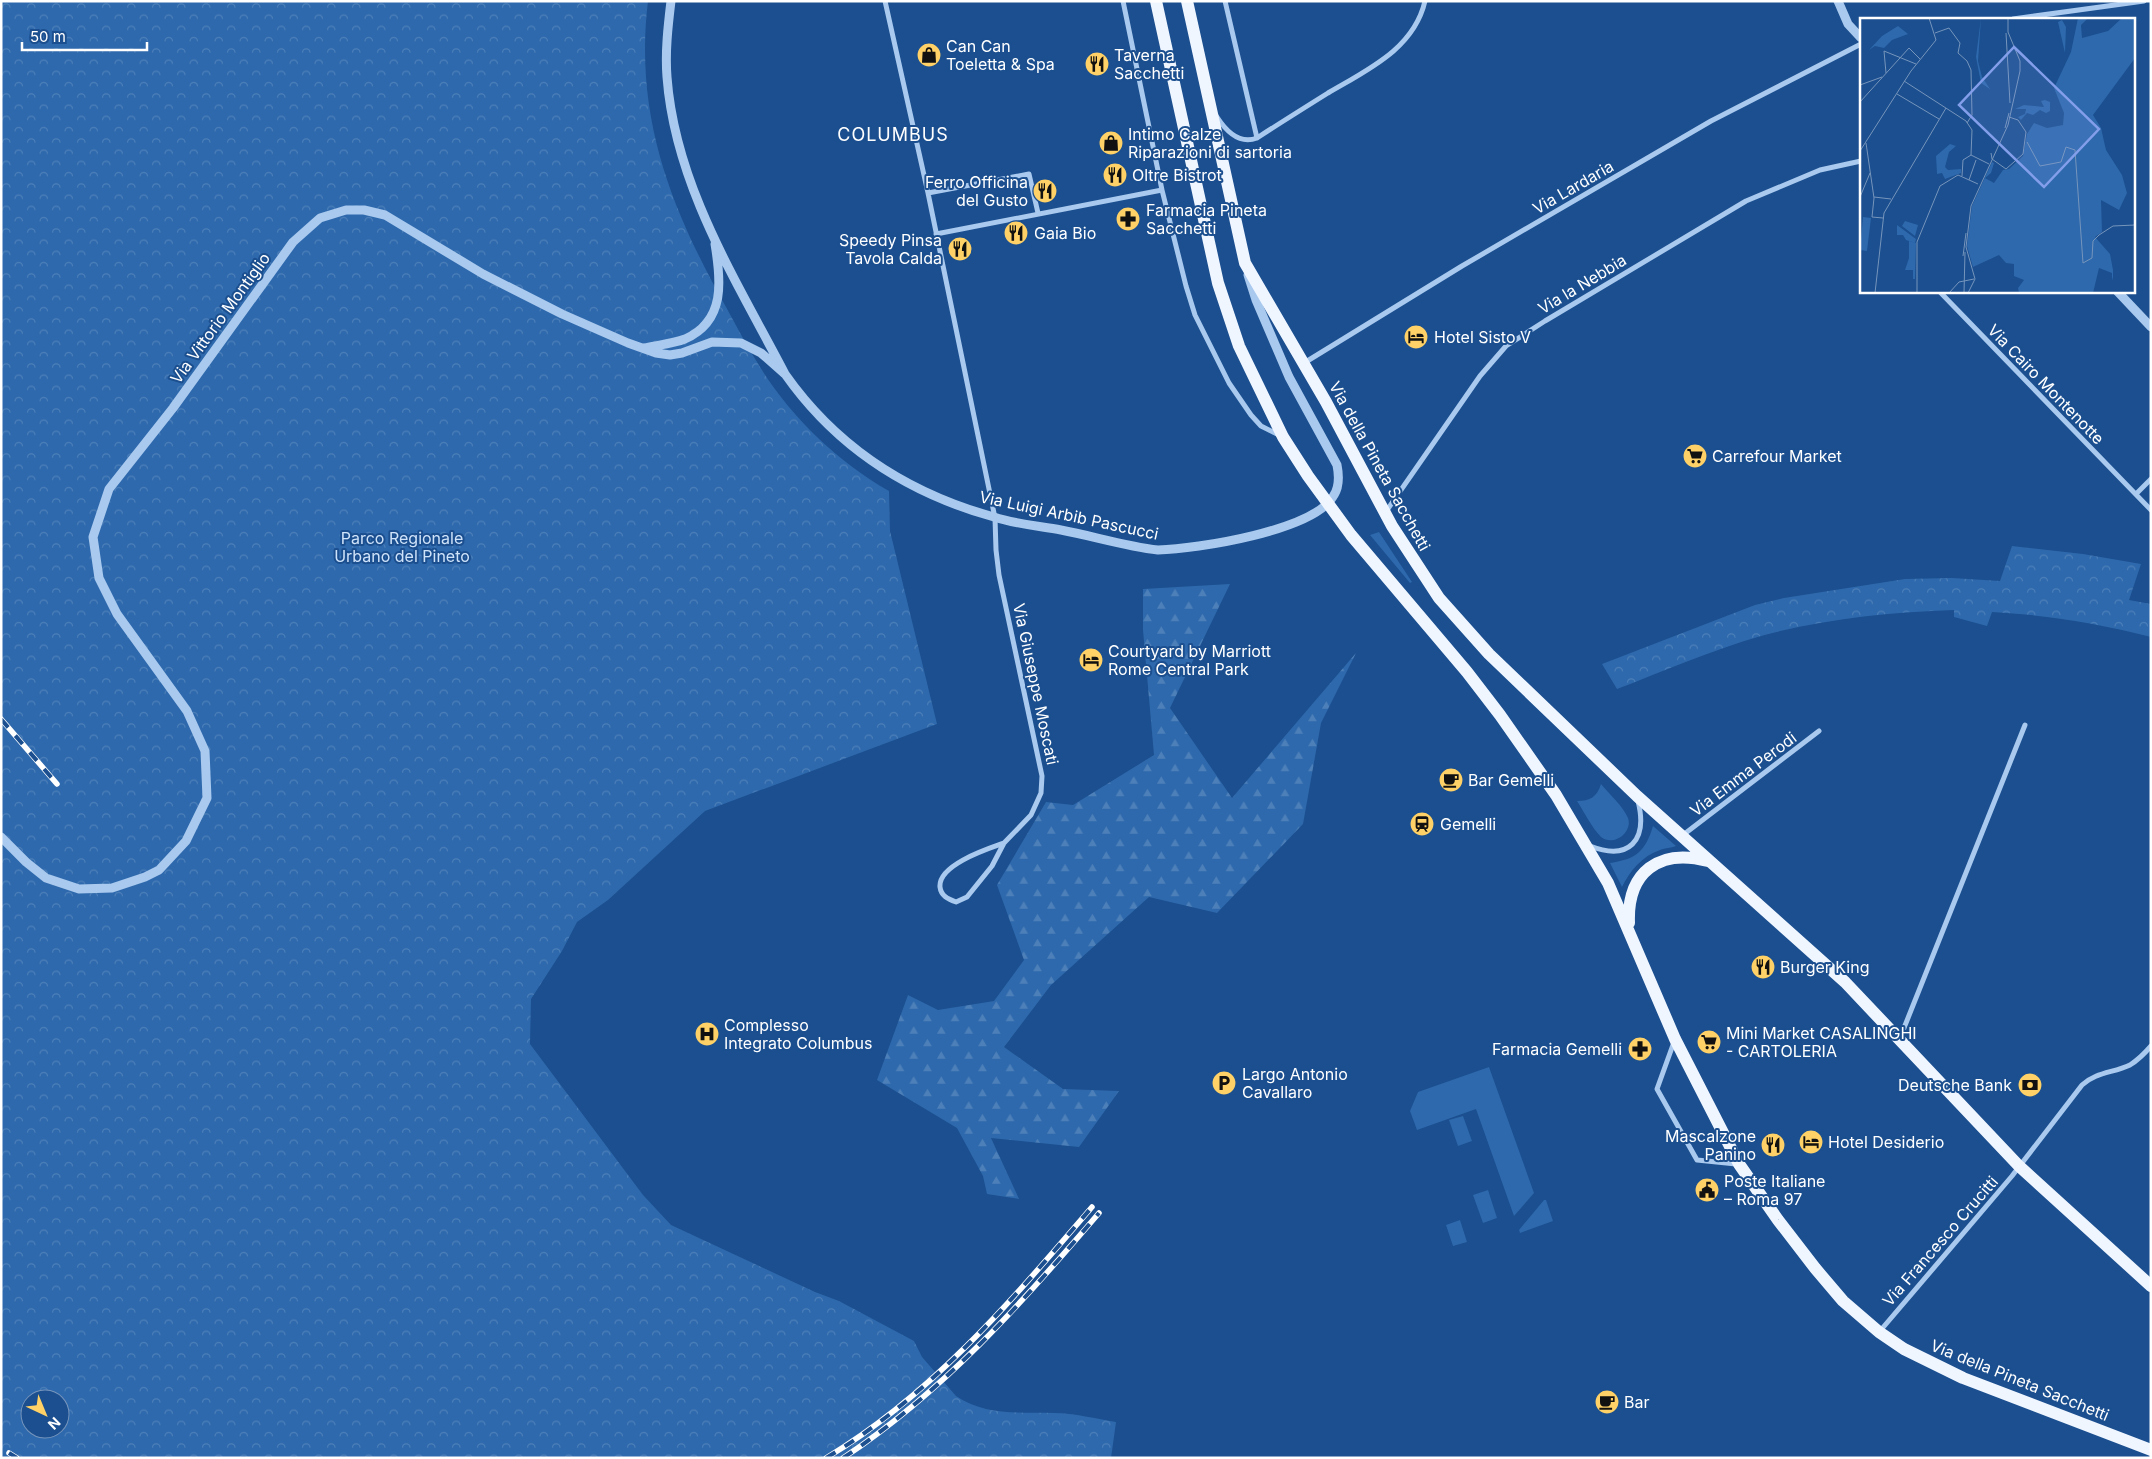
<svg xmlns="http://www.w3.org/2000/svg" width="2152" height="1459" font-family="Inter,sans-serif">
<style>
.grass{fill:#2e69ad}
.forest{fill:url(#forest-firs)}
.park{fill:url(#park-crowns);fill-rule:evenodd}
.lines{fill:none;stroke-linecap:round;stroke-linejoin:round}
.minor{stroke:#a9c9ee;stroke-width:5}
.tertiary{stroke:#a9c9ee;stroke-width:9}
.primary{stroke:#f0f6ff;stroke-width:12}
.rail-casing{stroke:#fff;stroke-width:5.5}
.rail{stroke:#1b4f8f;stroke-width:4;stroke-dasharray:11;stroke-linecap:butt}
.labels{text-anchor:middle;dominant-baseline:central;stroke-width:4;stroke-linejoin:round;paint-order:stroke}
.poi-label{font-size:16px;fill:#fff;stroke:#1b4f8f;text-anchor:start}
.street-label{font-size:16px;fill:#fff;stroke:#1b4f8f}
.park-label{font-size:16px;fill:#cfe3fa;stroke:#1b4f8f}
.neighbourhood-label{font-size:18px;letter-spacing:1px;fill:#fff;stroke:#1b4f8f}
.inset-road{fill:none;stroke:#7695bc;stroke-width:1}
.view{fill:#839eea;fill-opacity:0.15;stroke:#839eea;stroke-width:2.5}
.inset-edge{fill:none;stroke:#fff;stroke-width:2.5}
</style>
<defs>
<pattern id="forest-firs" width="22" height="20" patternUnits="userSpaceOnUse" patternTransform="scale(1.25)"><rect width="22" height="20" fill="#2e69ad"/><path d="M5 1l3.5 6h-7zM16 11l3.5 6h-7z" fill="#4d80b9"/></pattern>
<pattern id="park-crowns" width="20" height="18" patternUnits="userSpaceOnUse" patternTransform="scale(1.25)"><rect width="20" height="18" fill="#2e69ad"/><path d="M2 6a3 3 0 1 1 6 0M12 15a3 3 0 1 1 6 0" fill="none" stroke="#4d80b9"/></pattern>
</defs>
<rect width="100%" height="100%" fill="#1b4f8f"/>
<path class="grass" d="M 1379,532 L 1412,582 L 1410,583 L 1370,535 Z
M 1601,784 C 1609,794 1623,806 1628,818 C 1633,832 1614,847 1601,837 C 1592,828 1584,812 1577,801 C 1590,801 1597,797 1601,784 Z
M 1653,826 L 1676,846 C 1671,848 1665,848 1660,850 C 1642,856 1630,871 1622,887 L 1610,863 C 1636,859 1645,852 1653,826 Z
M 1489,1067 L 1534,1193 L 1514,1216 L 1476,1109 L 1417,1130 L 1410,1111 L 1418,1092 Z
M 1463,1116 L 1472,1141 L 1458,1146 L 1449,1120 Z
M 1488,1190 L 1497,1218 L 1483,1223 L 1473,1195 Z
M 1544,1200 L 1546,1200 L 1553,1221 L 1520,1233 L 1519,1230 Z
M 1460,1220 L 1467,1242 L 1453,1246 L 1446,1225 Z"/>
<path class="forest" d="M 1230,584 L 1170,708 L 1232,798 L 1356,653 L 1321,723 L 1303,824 L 1217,913 L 1149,897 L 1051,985 L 1004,1047 L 1063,1089 L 1119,1091 L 1079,1147 L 991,1138 L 1019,1199 L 987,1194 L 983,1176 L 957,1128 L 877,1080 L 908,995 L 938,1010 L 994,1001 L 1024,960 L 997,885 L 1046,802 L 1073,805 L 1154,755 L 1143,630 L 1143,589 Z"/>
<path class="park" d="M 1,1 L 648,1 C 634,116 671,209 726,307 C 737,327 748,348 760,367 C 792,418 837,461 889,491 L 890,531 L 937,724 L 705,811 L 608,900 L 577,922 L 562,951 L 531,999 L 530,1044 L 643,1195 L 671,1225 L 815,1292 L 839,1301 L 914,1341 L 922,1357 L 956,1396 C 986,1416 1019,1412 1054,1413 C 1075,1413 1096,1419 1116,1422 L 1111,1458 L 1,1458 ZM 30,1399 L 60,1399 L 60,1429 L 30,1429 Z
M 2012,546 L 2083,554 L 2141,564 L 2129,600 L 2151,604 L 2151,637 C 2097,623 2047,615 1992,612 L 1987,626 L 1954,617 L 1954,610 C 1890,612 1823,619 1761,636 C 1712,650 1664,671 1617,689 L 1602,664 L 1755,605 L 1784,598 L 1905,579 L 1952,578 L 2000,581 Z"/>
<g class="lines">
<path class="minor" d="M 885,1 L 928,193 L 995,518 L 996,550 L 999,575 L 1042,776 L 1041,793 L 1031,815 L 1004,843 L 992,866 L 967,897 L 956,902 C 948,899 941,896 940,887 C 938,865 987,849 1004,843
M 1123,1 L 1162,190 L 1186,286 L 1195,315 L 1229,383 L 1251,415 L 1261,426 L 1279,435
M 1225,1 L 1257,138
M 2013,19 L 2144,1
M 1217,117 C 1226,131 1239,145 1257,138 C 1280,123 1304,108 1328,93 C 1367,70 1414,49 1425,1
M 928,193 L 1029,174 L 1038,213
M 936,234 L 1162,190
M 1939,291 L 2151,510
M 1304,363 L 1462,266 L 1711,121 L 1861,44
M 2136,494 L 2151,479
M 1385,513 L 1480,376 L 1506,346 L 1545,321 L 1746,201 L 1820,170 L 1861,161
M 1683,835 L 1819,731
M 1590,846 C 1629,861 1648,841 1638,801
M 1900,1038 L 2025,725
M 1674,1042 L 1657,1089 L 1697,1160 L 1736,1164
M 1880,1331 L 2012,1176 L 2082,1085 C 2096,1072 2113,1073 2130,1065 C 2138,1060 2145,1053 2151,1046"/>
<path class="tertiary" d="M 671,1 C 668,26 665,52 667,77 C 675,185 736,280 785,374 C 837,448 907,493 994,517 C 1015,524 1039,526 1061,530 C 1093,536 1125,546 1158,550 C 1196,549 1315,531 1334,495 C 1339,487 1339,475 1337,465 L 1289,377 L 1256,300 L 1248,275
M 1838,1 L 1848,24 L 1861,38
M 2117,291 L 2151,327
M 644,348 C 657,345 672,344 685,339 C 726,321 721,280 715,244
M 1,837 L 26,862 L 46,878 L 79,889 L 112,888 L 145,877 L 159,870 L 186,841 L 207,798 L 205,751 L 187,711 L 117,614 L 99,578 L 93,537 L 109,489 L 173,408 L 293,242 L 320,218 L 346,210 L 364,210 L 385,215 L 483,274 L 562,314 L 628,343 L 656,353 L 670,355 L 682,353 L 712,342 L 741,343 L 761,353 L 785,374"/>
<path class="primary" d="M 1156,1 L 1218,283 L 1239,346 L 1283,437 L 1308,476 L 1351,535 L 1467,672 L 1500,715 L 1556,795 L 1608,883 L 1675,1039 L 1739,1164 L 1778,1220 L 1815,1268 L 1843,1301 L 1879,1332 L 1904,1349 L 1963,1378 L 2151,1450
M 1187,1 L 1245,263 L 1326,402 L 1392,526 L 1439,598 L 1489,654 L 1637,796 L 1845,982 L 2019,1166 L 2151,1286
M 1629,923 C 1627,872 1659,848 1708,861"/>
<defs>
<path id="rail" d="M 1,719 L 57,784
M 9,1453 L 17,1458
M 826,1458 C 932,1395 1013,1299 1092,1207
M 843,1458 C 943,1392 1022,1303 1099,1213"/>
</defs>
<use href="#rail" class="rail-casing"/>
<use href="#rail" class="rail"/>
</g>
<defs>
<symbol id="shop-disc" viewBox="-11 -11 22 22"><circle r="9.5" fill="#ffd166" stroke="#1b4f8f"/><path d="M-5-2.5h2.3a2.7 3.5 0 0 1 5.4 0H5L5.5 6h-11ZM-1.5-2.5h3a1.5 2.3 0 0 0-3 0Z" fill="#111"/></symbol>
<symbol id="restaurant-disc" viewBox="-11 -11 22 22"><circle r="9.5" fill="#ffd166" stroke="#1b4f8f"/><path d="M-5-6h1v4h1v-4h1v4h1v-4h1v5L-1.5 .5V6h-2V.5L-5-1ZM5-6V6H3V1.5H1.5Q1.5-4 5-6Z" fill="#111"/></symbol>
<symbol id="pharmacy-disc" viewBox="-11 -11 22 22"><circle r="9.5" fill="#ffd166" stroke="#1b4f8f"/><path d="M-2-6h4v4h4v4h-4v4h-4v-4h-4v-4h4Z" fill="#111"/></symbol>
<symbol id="hotel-disc" viewBox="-11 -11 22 22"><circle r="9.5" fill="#ffd166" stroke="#1b4f8f"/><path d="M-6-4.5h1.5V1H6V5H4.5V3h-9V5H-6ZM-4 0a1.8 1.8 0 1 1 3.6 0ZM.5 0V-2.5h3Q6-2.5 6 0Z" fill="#111"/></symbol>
<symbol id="supermarket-disc" viewBox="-11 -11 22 22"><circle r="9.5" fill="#ffd166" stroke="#1b4f8f"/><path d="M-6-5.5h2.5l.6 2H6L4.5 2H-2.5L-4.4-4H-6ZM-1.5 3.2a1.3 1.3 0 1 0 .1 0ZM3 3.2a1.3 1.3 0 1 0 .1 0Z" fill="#111"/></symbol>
<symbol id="cafe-disc" viewBox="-11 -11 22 22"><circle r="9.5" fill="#ffd166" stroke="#1b4f8f"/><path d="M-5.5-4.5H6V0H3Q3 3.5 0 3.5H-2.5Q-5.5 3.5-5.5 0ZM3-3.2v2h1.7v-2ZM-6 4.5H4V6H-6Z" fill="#111"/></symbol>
<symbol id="station-disc" viewBox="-11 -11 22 22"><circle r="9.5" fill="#ffd166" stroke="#1b4f8f"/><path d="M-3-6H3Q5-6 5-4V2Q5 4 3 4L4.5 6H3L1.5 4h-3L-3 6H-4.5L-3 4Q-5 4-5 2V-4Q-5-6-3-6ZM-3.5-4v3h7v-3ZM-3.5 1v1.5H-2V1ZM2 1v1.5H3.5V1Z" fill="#111"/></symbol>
<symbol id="hospital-disc" viewBox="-11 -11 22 22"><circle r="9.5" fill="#ffd166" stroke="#1b4f8f"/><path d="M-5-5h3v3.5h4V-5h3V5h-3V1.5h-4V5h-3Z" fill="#111"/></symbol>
<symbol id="parking-disc" viewBox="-11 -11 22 22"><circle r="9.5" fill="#ffd166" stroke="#1b4f8f"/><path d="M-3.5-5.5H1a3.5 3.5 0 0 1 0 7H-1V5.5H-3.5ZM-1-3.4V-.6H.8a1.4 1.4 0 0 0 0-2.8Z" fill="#111"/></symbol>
<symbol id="bank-disc" viewBox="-11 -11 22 22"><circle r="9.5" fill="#ffd166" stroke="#1b4f8f"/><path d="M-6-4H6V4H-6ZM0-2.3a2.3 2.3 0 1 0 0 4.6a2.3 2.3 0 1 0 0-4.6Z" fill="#111"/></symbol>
<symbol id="civic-disc" viewBox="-11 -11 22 22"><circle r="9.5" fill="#ffd166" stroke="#1b4f8f"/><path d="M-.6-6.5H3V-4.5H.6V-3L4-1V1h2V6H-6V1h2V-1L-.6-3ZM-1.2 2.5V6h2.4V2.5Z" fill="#111"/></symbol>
</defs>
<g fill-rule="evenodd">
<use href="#shop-disc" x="915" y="41" width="28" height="28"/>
<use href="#restaurant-disc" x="1083" y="50" width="28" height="28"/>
<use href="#shop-disc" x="1097" y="129" width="28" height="28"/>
<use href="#restaurant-disc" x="1101" y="161" width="28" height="28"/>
<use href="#restaurant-disc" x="1031" y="177" width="28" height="28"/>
<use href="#pharmacy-disc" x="1114" y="205" width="28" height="28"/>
<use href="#restaurant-disc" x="1002" y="219" width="28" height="28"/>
<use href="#restaurant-disc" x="946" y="235" width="28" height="28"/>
<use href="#hotel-disc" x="1402" y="323" width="28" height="28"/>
<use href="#supermarket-disc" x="1681" y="442" width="28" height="28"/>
<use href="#hotel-disc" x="1077" y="646" width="28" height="28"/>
<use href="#cafe-disc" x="1437" y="766" width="28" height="28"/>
<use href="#station-disc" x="1408" y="810" width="28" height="28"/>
<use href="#restaurant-disc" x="1749" y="953" width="28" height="28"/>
<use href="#hospital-disc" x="693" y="1020" width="28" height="28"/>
<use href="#supermarket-disc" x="1695" y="1028" width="28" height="28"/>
<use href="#pharmacy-disc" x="1626" y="1035" width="28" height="28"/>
<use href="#parking-disc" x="1210" y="1069" width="28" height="28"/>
<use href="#bank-disc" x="2016" y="1071" width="28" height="28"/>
<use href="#hotel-disc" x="1797" y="1128" width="28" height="28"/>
<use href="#restaurant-disc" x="1759" y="1131" width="28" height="28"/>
<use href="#civic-disc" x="1693" y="1176" width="28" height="28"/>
<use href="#cafe-disc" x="1593" y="1388" width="28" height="28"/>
</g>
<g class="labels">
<g class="poi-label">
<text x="946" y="46">Can Can<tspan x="946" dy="18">Toeletta &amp; Spa</tspan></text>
<text x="1114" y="55">Taverna<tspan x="1114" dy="18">Sacchetti</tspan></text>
<text x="1128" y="134">Intimo Calze<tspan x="1128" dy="18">Riparazioni di sartoria</tspan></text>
<text x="1132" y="175">Oltre Bistrot</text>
<text x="1028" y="182" text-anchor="end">Ferro Officina<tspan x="1028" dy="18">del Gusto</tspan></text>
<text x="1146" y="210">Farmacia Pineta<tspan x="1146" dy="18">Sacchetti</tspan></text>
<text x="1034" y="233">Gaia Bio</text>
<text x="942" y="240" text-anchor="end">Speedy Pinsa<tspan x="942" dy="18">Tavola Calda</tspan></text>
<text x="1434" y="337">Hotel Sisto V</text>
<text x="1712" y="456">Carrefour Market</text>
<text x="1108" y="651">Courtyard by Marriott<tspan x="1108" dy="18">Rome Central Park</tspan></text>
<text x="1468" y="780">Bar Gemelli</text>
<text x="1440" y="824">Gemelli</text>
<text x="1780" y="967">Burger King</text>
<text x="724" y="1025">Complesso<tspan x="724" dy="18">Integrato Columbus</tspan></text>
<text x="1726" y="1033">Mini Market CASALINGHI<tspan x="1726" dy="18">- CARTOLERIA</tspan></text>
<text x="1622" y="1049" text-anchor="end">Farmacia Gemelli</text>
<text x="1242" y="1074">Largo Antonio<tspan x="1242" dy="18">Cavallaro</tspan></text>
<text x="2012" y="1085" text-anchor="end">Deutsche Bank</text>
<text x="1756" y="1136" text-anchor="end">Mascalzone<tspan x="1756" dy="18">Panino</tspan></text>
<text x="1828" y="1142">Hotel Desiderio</text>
<text x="1724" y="1181">Poste Italiane<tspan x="1724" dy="18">– Roma 97</tspan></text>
<text x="1624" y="1402">Bar</text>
</g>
<g class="street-label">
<text transform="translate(1573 187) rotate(-30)">Via Lardaria</text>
<text transform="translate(1582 284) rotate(-31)">Via la Nebbia</text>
<text transform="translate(220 318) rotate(-54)">Via Vittorio Montiglio</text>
<text transform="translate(2046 384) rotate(46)">Via Cairo Montenotte</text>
<text transform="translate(1380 466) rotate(61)">Via della Pineta Sacchetti</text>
<text transform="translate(1069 515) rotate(12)">Via Luigi Arbib Pascucci</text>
<text transform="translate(1036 684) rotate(78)">Via Giuseppe Moscati</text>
<text transform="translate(1743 774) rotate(-37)">Via Emma Perodi</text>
<text transform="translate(1940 1241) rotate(-49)">Via Francesco Crucitti</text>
<text transform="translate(2020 1380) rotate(22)">Via della Pineta Sacchetti</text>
</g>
<g class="park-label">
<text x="402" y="538">Parco Regionale<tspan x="402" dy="18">Urbano del Pineto</tspan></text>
</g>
<g class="neighbourhood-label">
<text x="893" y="134">COLUMBUS</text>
</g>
</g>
<g transform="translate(1860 18)">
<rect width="275" height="275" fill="#1b4f8f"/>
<path d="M 45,203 L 58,207 L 55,218 L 42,208 ZM 49,223 L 56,225 L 55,261 L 53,261 L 53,252 L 45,252 L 49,240 Z" fill="#2e69ad"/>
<path d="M 202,2 L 206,9 L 205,35 L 198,4 ZM 38,8 L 48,16 L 32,22 L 24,30 L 15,28 L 9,32 L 22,18 ZM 185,82 L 190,84 L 190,93 L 186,95 L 180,92 L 173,97 L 167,95 L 161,102 L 158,99 L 165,96 L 166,91 L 155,91 L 164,87 L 184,89 L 181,83 Z" fill="#2e69ad"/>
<path d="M 121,0 L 118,43 L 122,59 L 130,71 L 146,82 L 121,65 L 116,39 ZM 218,0 L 228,0 L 221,7 L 222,20 L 248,13 L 262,0 L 275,0 L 275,40 L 233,97 L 241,110 L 246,132 L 262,157 L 267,175 L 259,192 L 241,182 L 242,214 L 235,219 L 250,236 L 253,252 L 253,259 L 252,263 L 252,255 L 239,250 L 233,275 L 159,275 L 158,270 L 164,262 L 154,258 L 154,246 L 146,245 L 139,237 L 113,249 L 107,228 L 112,188 L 132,144 L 134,145 L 131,155 L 125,160 L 134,165 L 143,152 L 149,151 L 163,138 L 167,116 L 174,105 L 187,110 L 203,107 L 204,95 L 194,70 L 211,34 ZM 90,126 L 96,128 L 89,134 L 85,149 L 88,152 L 101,151 L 101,155 L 85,161 L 82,155 L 77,156 L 76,138 ZM 3,199 L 11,200 L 7,233 L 0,232 ZM 37,207 L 56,221 L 55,225 L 46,222 L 43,217 L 37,217 Z" fill="#2e69ad"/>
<path class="inset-road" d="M 75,15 L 89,10 L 100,25 L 98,35 L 107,43 L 111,52 L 112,97 L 107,105M 146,15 L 150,85M 26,55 L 24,33 L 56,46M 44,63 L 106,103 L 112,112 L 111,137 L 129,146M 0,67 L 22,59M 37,76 L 79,101M 0,84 L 49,30 L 60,41M 145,110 L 149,95M 167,124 L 180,148 L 201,144 L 206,129 L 215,132 L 223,245 L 232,240 L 233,223 L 239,217 L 253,208 L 275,207M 6,125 L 14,180 L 12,199 L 23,200M 0,133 L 51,53 L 76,22 L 69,0M 131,135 L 132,141 L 146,151 L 163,136 L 166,114 L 158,102 L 149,99M 102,158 L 103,142 L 111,137M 109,162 L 116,142M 0,179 L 10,155M 14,179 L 31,181M 103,238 L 106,215M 15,275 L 24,195 L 86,90M 57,275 L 57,224 L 80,168 L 98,157 L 118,166M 89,275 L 99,264 L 114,261M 104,275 L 105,234M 108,275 L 115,261 L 106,229 L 111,188 L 148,107 L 160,53 L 160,43 L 148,14 L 148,0"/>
<path class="view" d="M 154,29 L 239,111 L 184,169 L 99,87 Z"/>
<rect width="275" height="275" class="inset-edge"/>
</g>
<rect width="2152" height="1459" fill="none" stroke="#ffffff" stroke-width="5"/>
<g transform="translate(45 1414) rotate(136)"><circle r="24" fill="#1b4f8f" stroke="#7695bc"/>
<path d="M0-4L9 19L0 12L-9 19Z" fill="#ffd166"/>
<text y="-8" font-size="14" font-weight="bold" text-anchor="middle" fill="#ffffff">N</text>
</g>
<path d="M22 42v8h125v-8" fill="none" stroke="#ffffff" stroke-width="2.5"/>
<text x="30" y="42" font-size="15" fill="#ffffff" stroke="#1b4f8f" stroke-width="4" paint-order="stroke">50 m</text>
</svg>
